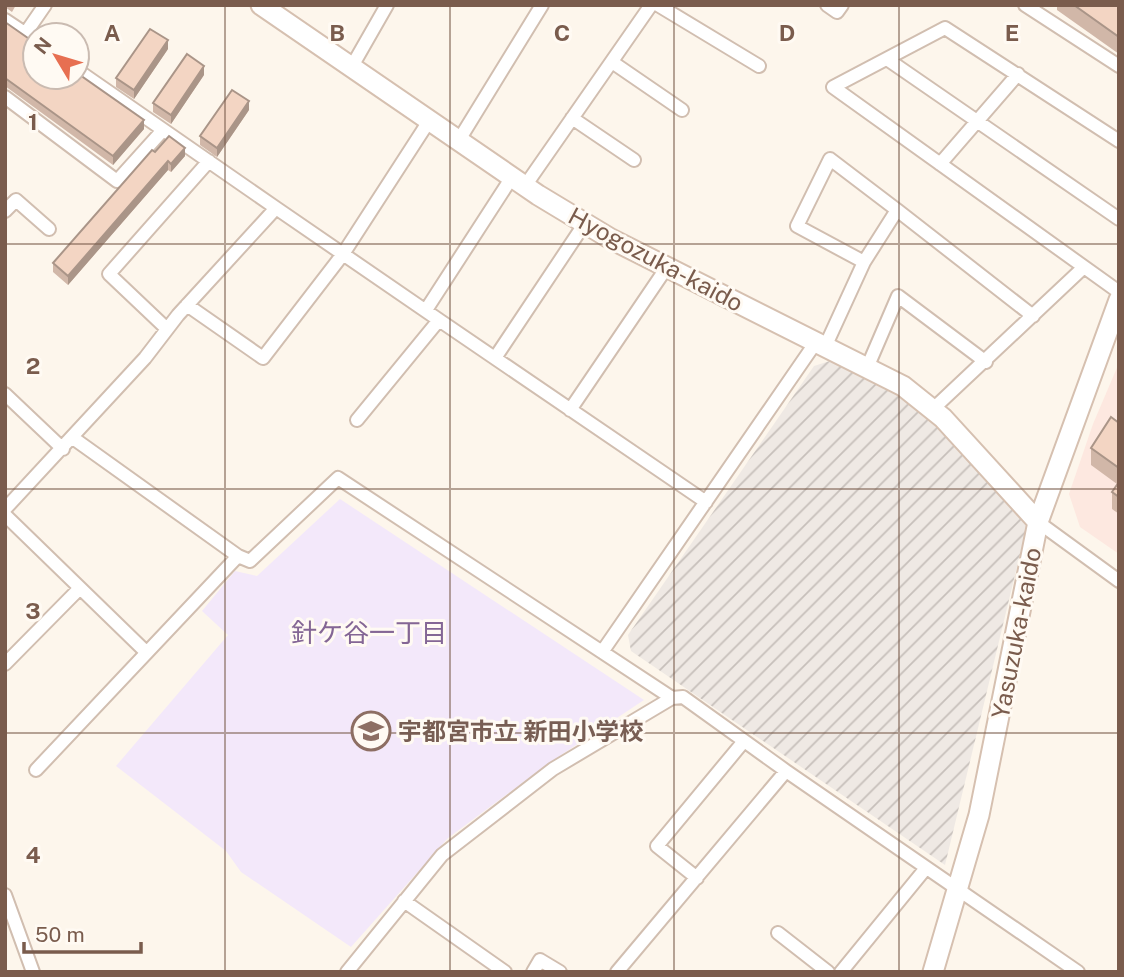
<svg xmlns="http://www.w3.org/2000/svg" width="1124" height="977" font-family="'Public Sans','Noto Sans JP',sans-serif">
<style>
.commercial{fill:#fde8e0}
.industrial{fill:url(#industrial-furrows)}
.education{fill:#f3e8fa}
.lines{fill:none;stroke-linecap:round;stroke-linejoin:round}
.street-casing{stroke:#d1beb0;stroke-width:16}
.secondary-casing{stroke:#d6c0b0;stroke-width:23}
.street{stroke:#fff;stroke-width:12}
.secondary{stroke:#fff;stroke-width:19}
.wall{fill:#d1b7a8}
.shaded-wall{fill:#aa9588}
.building{fill:#f3d5c3;stroke:#aa9588;stroke-width:2}
.grid{fill:none;stroke:#7a5c4d;stroke-width:2;stroke-opacity:0.55}
.labels{text-anchor:middle;dominant-baseline:central;stroke-width:6;stroke-linejoin:round;paint-order:stroke}
.street-label{font-size:24px;fill:#7a5c4d;stroke:#fffaf3}
.education-label{font-size:24px;font-weight:bold;fill:#785e54;stroke:#fffaf3;text-anchor:start}
.neighbourhood-label{font-size:26px;fill:#846695;stroke:#fffaf3}
.grid-label{font-size:23px;text-anchor:middle;font-weight:bold;fill:#7a5c4d;stroke:#fffaf3;stroke-width:6;stroke-linejoin:round;paint-order:stroke}
</style>
<defs>
<pattern id="industrial-furrows" width="10" height="10" patternUnits="userSpaceOnUse" patternTransform="scale(1.75)"><rect width="10" height="10" fill="#efe9e4"/><path d="M-1 1l2-2M0 10L10 0M9 11l2-2" fill="none" stroke="#c7c0bb"/></pattern>
</defs>
<rect width="100%" height="100%" fill="#fdf6ec"/>
<path class="commercial" d="M 1119,363 L 1119,554 L 1080,527 L 1069,494 L 1093,424 Z"/>
<path class="industrial" d="M 833,360 L 898,394 L 929,417 L 1028,521 L 945,865 L 631,651 L 628,635 L 814,366 Z"/>
<path class="education" d="M 340,499 L 644,700 L 549,763 L 448,838 L 351,947 L 241,872 L 226,851 L 116,766 L 228,635 L 202,611 L 235,571 L 257,576 Z"/>
<g class="lines">
<defs>
<path id="street" d="M 658,5 L 759,66
M 827,5 L 837,12 L 842,5
M 1025,5 L 1119,66
M 5,20 L 35,40
M 25,34 L 45,5
M 887,59 L 1119,219
M 612,62 L 682,110
M 351,68 L 387,5
M 77,70 L 276,208
M 5,97 L 117,181 L 163,130
M 572,118 L 634,160
M 459,140 L 542,5
M 1119,141 L 945,28 L 833,87 L 1119,292
M 940,164 L 1018,74
M 525,186 L 651,5
M 5,211 L 16,200 L 49,229
M 864,262 L 797,226 L 830,159 L 897,210
M 187,305 L 263,358 L 343,254 L 429,121
M 426,310 L 512,177
M 439,320 L 706,502
M 167,329 L 109,274 L 209,161
M 825,347 L 864,262 L 897,210 L 1033,316
M 495,358 L 585,223
M 867,368 L 898,296 L 986,362
M 5,394 L 63,449
M 933,409 L 1084,267
M 570,410 L 667,267
M 73,438 L 238,556 L 250,561 L 338,478 L 672,698 L 553,769 L 442,855 L 347,972
M 5,509 L 145,358 L 178,315 L 276,208 L 439,320 L 357,420
M 5,515 L 146,652
M 1038,522 L 1119,581
M 602,652 L 816,342
M 5,664 L 80,588
M 672,698 L 683,697 L 786,771 L 1078,972
M 36,770 L 238,556
M 697,878 L 657,846 L 744,741
M 5,895 L 33,972
M 404,901 L 505,972
M 778,933 L 828,972
M 533,972 L 540,960 L 560,972
M 617,972 L 786,771
M 841,972 L 926,868"/>
<path id="secondary" d="M 261,5 L 538,195 L 611,239 L 903,386 L 943,418 L 1038,522
M 933,972 L 979,815 L 1038,522 L 1119,300"/>
</defs>
<use href="#street" class="street-casing"/>
<use href="#secondary" class="secondary-casing"/>
<use href="#street" class="street"/>
<use href="#secondary" class="secondary"/>
</g>
<path class="wall" d="M 5,5 L 16,5 L 12,12 L 5,7 Z
M 1057,5 L 1119,5 L 1119,54 L 1057,10 Z
M 5,22 L 144,129 L 113,165 L 5,86 Z
M 168,49 L 134,99 L 116,87 L 116,78 Z
M 204,75 L 171,124 L 153,112 L 153,103 Z
M 249,110 L 217,157 L 200,145 L 200,136 Z
M 155,152 L 185,156 L 171,172 L 168,170 L 68,285 L 53,272 L 53,263 Z
M 1119,423 L 1119,514 L 1112,509 L 1112,492 L 1117,484 L 1091,465 L 1091,448 Z"/>
<path class="shaded-wall" d="M 168,40 L 168,49 L 134,99 L 134,90 Z
M 204,66 L 204,75 L 171,124 L 171,115 Z
M 249,101 L 249,110 L 217,157 L 217,148 Z
M 144,120 L 144,129 L 113,165 L 113,156 Z
M 185,148 L 185,156 L 171,172 L 171,164 Z
M 168,161 L 168,170 L 68,285 L 68,276 Z"/>
<path class="building" d="M 1074,5 L 1119,5 L 1119,37 Z
M 5,22 L 35,43 L 35,77 L 77,77 L 77,73 L 144,120 L 113,156 L 5,78 Z
M 150,29 L 168,40 L 134,90 L 116,78 Z
M 187,54 L 204,66 L 171,115 L 153,103 Z
M 232,90 L 249,101 L 217,148 L 200,136 Z
M 169,136 L 185,148 L 171,164 L 168,161 L 68,276 L 53,263 L 152,150 L 155,152 Z
M 1111,417 L 1119,423 L 1119,468 L 1091,448 Z
M 1119,482 L 1119,497 L 1112,492 Z"/>
<path class="grid" d="M 225,5 L 225,972M 450,5 L 450,972M 674,5 L 674,972M 899,5 L 899,972M 5,244 L 1119,244M 5,489 L 1119,489M 5,733 L 1119,733"/>
<defs>
<symbol id="school-ring" viewBox="-11 -11 22 22"><circle r="9.5" fill="#fffaf3" stroke="#8d6e63" stroke-width="1.5"/><path d="M0-5L7-2L0 1L-7-2ZM-4 1L0 2.5L4 1V4Q0 6-4 4Z" fill="#8d6e63"/></symbol>
</defs>
<g fill-rule="evenodd">
<use href="#school-ring" x="349" y="709" width="44" height="44"/>
</g>
<g class="labels">
<g class="street-label">
<text transform="translate(656 259) rotate(28)">Hyogozuka-kaido</text>
<text transform="translate(1016 633) rotate(-79)">Yasuzuka-kaido</text>
</g>
<g class="education-label">
<text x="398" y="731">宇都宮市立 新田小学校</text>
</g>
<g class="neighbourhood-label">
<text x="369" y="632">針ケ谷一丁目</text>
</g>
</g>
<g class="grid-label">
<text x="112" y="41">A</text>
<text x="337" y="41">B</text>
<text x="562" y="41">C</text>
<text x="787" y="41">D</text>
<text x="1012" y="41">E</text>
<text x="33" y="130">1</text>
<text x="33" y="374">2</text>
<text x="33" y="619">3</text>
<text x="33" y="863">4</text>
</g>
<rect width="1124" height="977" fill="none" stroke="#7a5c4d" stroke-width="14"/>
<g transform="translate(56 56) rotate(308)"><circle r="33" fill="#fffaf3" stroke="#cabbb1" stroke-width="2"/>
<path d="M0-5L12 26L0 18L-12 26Z" fill="#e76f51"/>
<text y="-10" font-size="19" font-weight="bold" text-anchor="middle" fill="#7a5c4d">N</text>
</g>
<path d="M24 942v10h117v-10" fill="none" stroke="#7a5c4d" stroke-width="3.5"/>
<text x="35" y="942" font-size="21" fill="#7a5c4d" stroke="#fffaf3" stroke-width="5" paint-order="stroke">50 m</text>
</svg>
